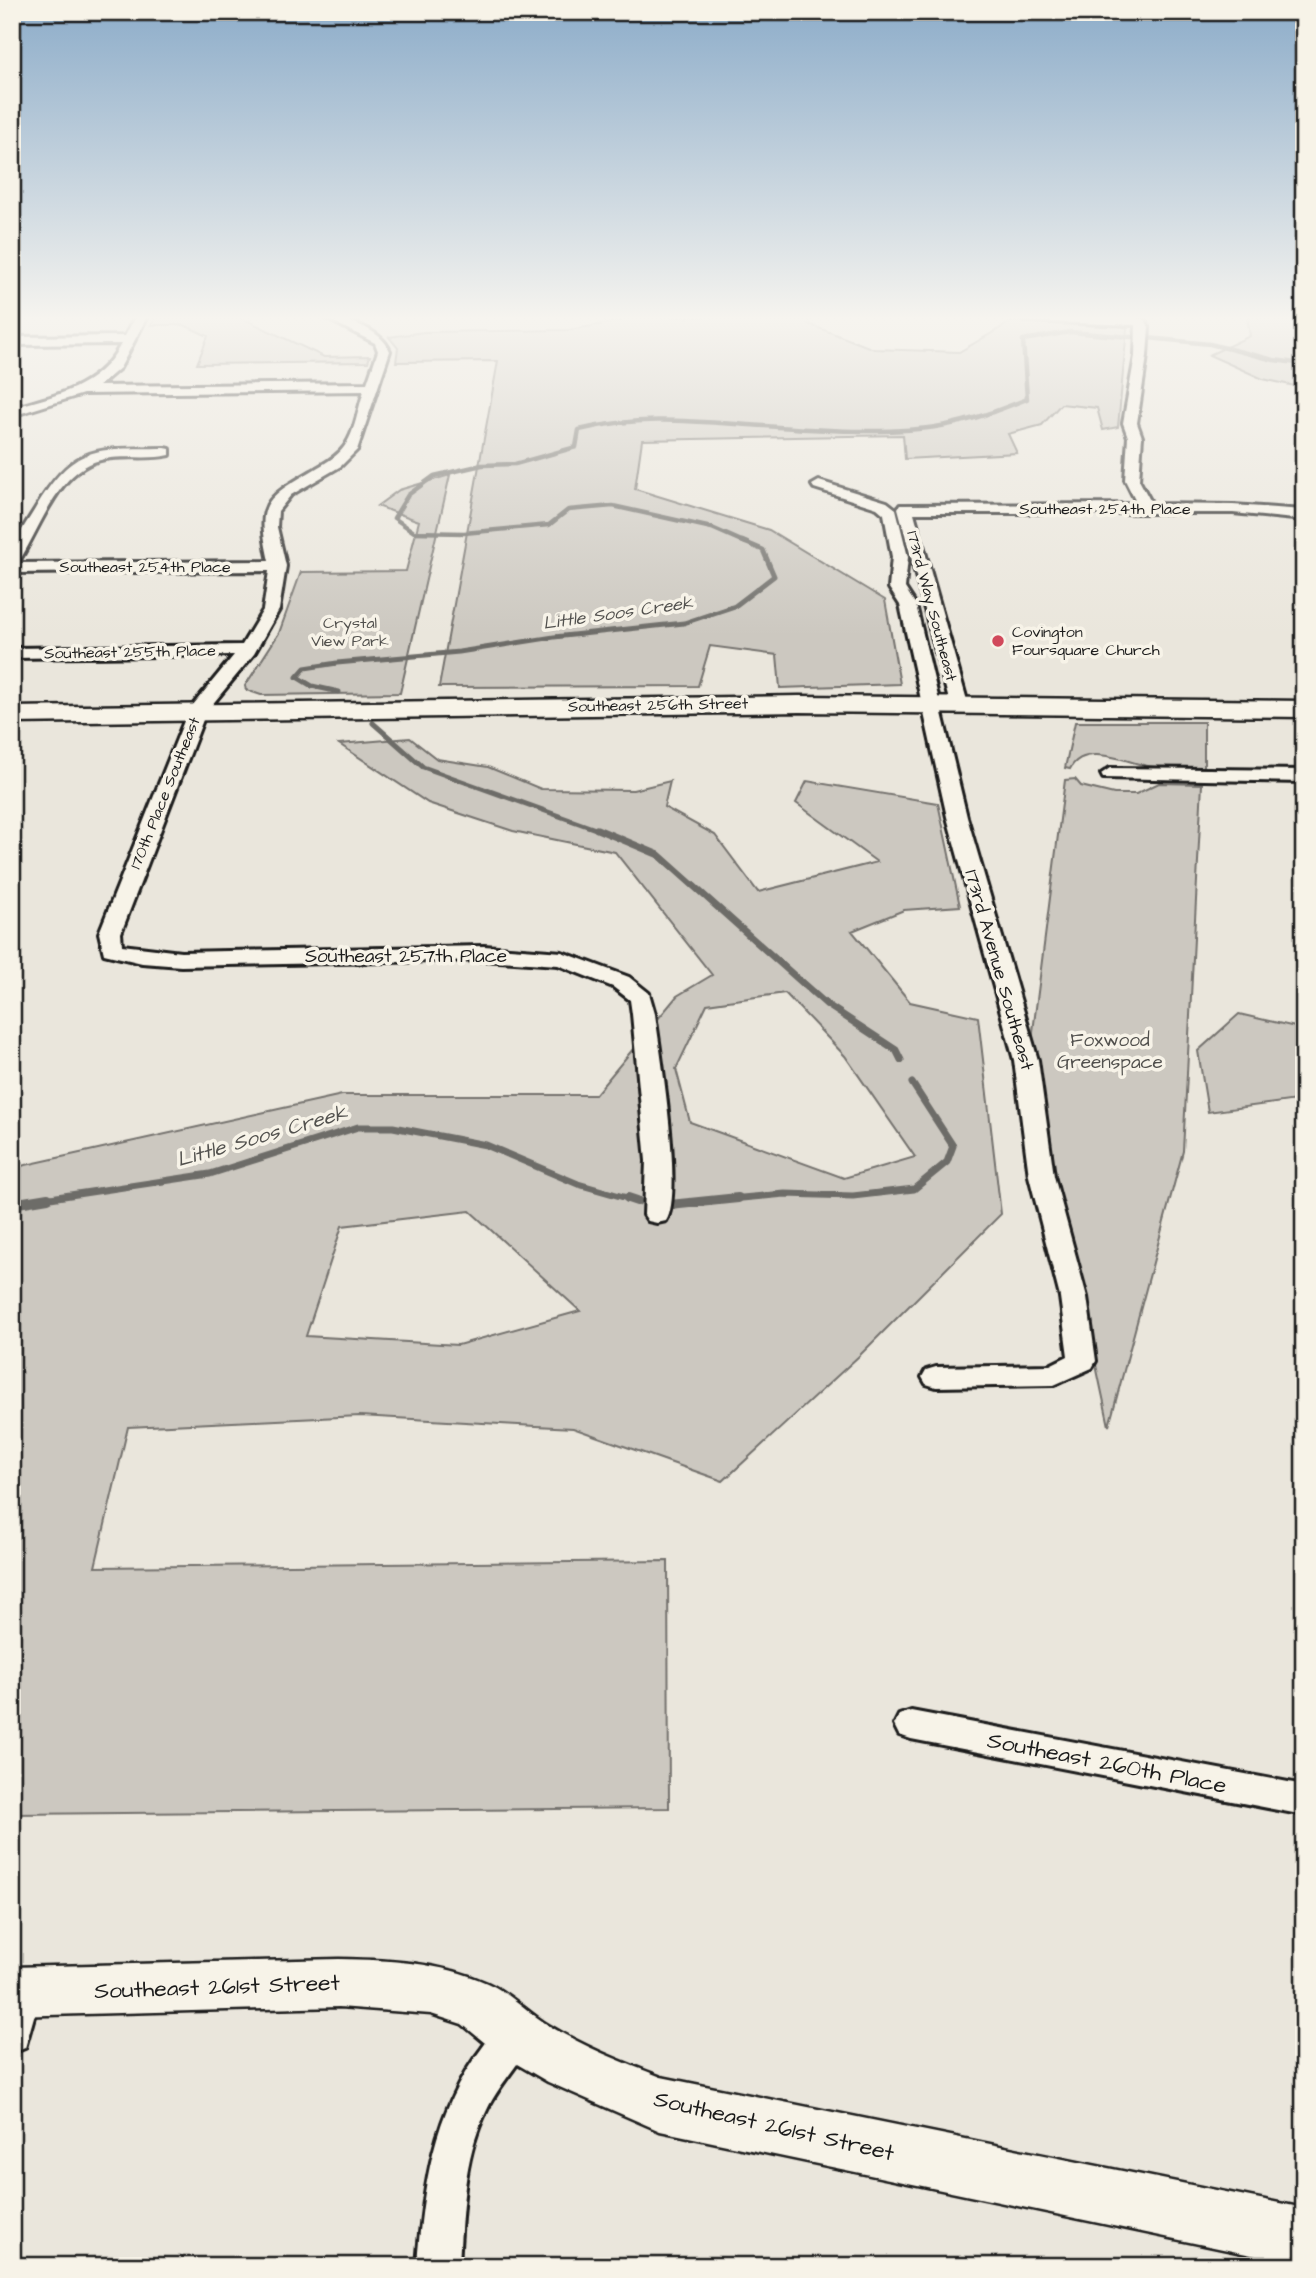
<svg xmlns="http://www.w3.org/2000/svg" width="1316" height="2278" font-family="'Architects Daughter',sans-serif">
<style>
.green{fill:#ccc8c0;stroke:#74726e;stroke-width:2;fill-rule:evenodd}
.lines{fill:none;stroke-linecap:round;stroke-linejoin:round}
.stream-far3{stroke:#6d6c68;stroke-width:4.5}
.stream-far2{stroke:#6d6c68;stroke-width:5}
.stream-far1{stroke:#6d6c68;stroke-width:7}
.stream{stroke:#6d6c68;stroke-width:10}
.street-casing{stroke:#1c1c1c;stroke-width:6}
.secondary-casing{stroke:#1c1c1c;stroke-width:5}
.street{fill:#f7f3e8;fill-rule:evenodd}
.secondary{fill:#f7f3e8;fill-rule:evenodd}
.poi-dot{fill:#d1495b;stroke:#f7f3e8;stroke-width:2.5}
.labels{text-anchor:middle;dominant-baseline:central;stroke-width:7;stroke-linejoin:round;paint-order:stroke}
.far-street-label{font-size:16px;fill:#1c1c1c;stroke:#f7f3e8}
.far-park-label{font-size:16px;fill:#51504d;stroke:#f7f3e8}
.far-poi-label{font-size:16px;fill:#1c1c1c;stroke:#f7f3e8;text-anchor:start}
.far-water-label{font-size:18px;font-style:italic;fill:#52514e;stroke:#f7f3e8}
.street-label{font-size:19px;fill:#1c1c1c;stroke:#f7f3e8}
.park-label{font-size:19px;fill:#51504d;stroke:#f7f3e8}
.water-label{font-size:21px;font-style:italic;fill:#52514e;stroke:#f7f3e8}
.near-street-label{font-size:23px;fill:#1c1c1c;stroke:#f7f3e8}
</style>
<rect width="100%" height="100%" fill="#eae6dc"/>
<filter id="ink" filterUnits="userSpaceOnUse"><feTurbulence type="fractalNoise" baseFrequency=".0143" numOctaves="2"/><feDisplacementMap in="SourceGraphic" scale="14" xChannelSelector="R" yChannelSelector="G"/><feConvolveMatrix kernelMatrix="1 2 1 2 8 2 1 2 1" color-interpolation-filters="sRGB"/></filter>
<g filter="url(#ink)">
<path class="green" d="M 156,317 L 240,317 L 324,357 L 370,356 L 368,362 L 197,364 L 208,336 L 184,325 L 151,325 Z
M 625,317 L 810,317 L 808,324 L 874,349 L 959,352 L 1011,322 L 1116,324 L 1127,328 L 1118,427 L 1103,430 L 1097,408 L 1061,404 L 1042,425 L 1008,434 L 1017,453 L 905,459 L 903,435 L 642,440 L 635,489 L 769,530 L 885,600 L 900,684 L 780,688 L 777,655 L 710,646 L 698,686 L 439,687 L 498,361 L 396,362 L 398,348 L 389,337 L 424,332 L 569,330 L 621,321 Z
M 1247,317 L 1304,317 L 1301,345 L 1304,346 L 1304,388 L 1263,379 L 1209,355 L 1250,336 Z
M 450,475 L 400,693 L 261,695 L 246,690 L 245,686 L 279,633 L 301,572 L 406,571 L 419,521 L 377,506 L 399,490 Z
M 1075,722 L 1204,722 L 1204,767 C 1186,767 1166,769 1148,766 C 1126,762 1084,742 1070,769 L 1065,768 Z
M 410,738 L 437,759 L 488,767 L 541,789 L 633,790 L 670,781 L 664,807 L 715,835 L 758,892 L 877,862 L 796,803 L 807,781 L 938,803 L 960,906 L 904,910 L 852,931 L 910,1002 L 978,1017 L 1001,1214 L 859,1356 L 723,1481 L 573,1428 L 360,1416 L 128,1427 L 95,1567 L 668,1561 L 669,1808 L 12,1814 L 12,1168 L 342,1095 L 595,1095 L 677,996 L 712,975 L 615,852 L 513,831 L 428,803 L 339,744 ZM 785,993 L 845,1056 L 915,1157 L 844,1178 L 690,1122 L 676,1069 L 707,1004 ZM 470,1211 L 580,1311 L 458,1345 L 306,1336 L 342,1226 Z
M 1075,779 L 1081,786 L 1114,794 L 1136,794 L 1159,783 L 1202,784 L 1183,1151 L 1109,1426 L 1030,1055 L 1065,780 Z
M 1239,1014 L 1304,1029 L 1304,1099 L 1208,1112 L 1198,1051 Z"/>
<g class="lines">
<path class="stream-far3" d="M 1148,338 L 1210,344 L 1274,360 L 1304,364
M 746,543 L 712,528 L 613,506 L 568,510 L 549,525 L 464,533 L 414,532 L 394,518 L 408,495 L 434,476 L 482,465 L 515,464 L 576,447 L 579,430 C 642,414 701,422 765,426 C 816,430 891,435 941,426 C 971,421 999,410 1027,399 L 1023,340 L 1070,332 L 1131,337"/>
<path class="stream-far2" d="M 339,692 L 312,686 L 297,677 L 305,668 L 337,663 L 459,652 L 554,637 L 684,623 L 735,606 L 774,576 L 763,550 L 742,541
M 373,723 L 423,767 L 601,831"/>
<path class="stream-far1" d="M 597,829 L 659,855 L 826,1004 L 896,1050 L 901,1060
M 37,1200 L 210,1174 L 358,1127 L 393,1127 L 486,1145 L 578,1184 L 634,1200
M 720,1200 L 785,1194 L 853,1196 L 914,1189 L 947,1162 L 953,1146 L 912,1083"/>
<path class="stream" d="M 628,1198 L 637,1201
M 12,1204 L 48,1198
M 670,1205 L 738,1198"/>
<defs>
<path id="street" d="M 135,317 L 147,317 L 120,368 L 99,386 L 367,383 L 378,351 L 375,343 L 324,317 C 346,317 382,330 390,351 L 357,450 L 341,466 L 291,495 L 278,511 L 277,527 L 286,566 L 279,610 L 254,654 L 206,712 L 121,933 L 122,945 L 181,952 L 484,946 L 562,952 L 629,977 L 649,993 L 655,1014 C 660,1051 684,1194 666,1221 L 657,1223 L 648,1221 L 644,1215 L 646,1161 L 632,1014 L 630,1000 L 613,987 L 558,965 L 484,960 L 181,966 L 142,963 L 104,954 L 99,933 L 188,711 L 234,655 L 12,658 L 12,648 L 242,645 L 263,610 L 269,571 L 12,573 C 12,541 19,535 35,509 C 74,444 94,449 165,448 L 170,449 L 170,455 C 149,460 126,455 105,459 C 58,467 41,528 18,563 L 269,561 C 256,502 264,499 315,469 C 325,463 337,457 344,447 C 355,433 358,408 364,391 L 83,394 L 12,416 L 12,408 C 57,395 98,388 121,344 L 12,345 L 12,337 L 125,336 Z
M 1018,317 L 1131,317 L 1145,320 L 1149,327 L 1147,356 L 1137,423 L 1142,437 L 1139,480 L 1152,504 L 1233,505 L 1304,510 L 1304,520 L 1233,513 L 914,513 L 968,704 L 959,709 L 950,704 L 898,508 L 900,505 L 1137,504 L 1125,480 L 1128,437 L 1123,423 L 1135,356 L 1136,325 L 1024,321 Z
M 819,481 L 887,502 L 896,509 L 908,557 L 905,588 L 916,605 L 967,817 L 1038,1060 L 1054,1176 L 1087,1297 L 1096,1361 L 1092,1368 L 1054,1385 L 936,1387 L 926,1384 L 922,1377 L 926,1370 L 936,1367 L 1050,1365 L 1068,1356 L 1060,1297 L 1029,1176 L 1014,1060 L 947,817 L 900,605 L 889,588 L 892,557 L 884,514 L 877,508 L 814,488 L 812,485 Z
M 1110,768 L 1304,770 L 1304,782 L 1103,778 L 1101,774 Z
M 911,1711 L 1304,1785 L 1304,1815 L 911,1739 L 899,1735 L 894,1725 L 899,1715 Z
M 22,1975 L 35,1980 L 41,1992 L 25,2048 L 12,2053 L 12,1979 Z
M 516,2016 L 529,2021 L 535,2034 C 523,2062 499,2083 486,2112 C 463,2158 462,2215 459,2266 L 417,2266 C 423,2189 433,2111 482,2048 C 492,2034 500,2023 516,2016 Z"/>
<path id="secondary" d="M 799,696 L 1304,701 L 1304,717 L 799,712 L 12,723 L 12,707 Z
M 339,1959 C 390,1960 440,1962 487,1983 C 510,1993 527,2012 548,2025 C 584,2047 623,2062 661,2077 L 1304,2208 L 1304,2266 L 660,2131 L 548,2082 L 496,2052 L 462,2024 L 431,2014 L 339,2007 L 12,2016 L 12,1967 Z"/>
</defs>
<use href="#street" class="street-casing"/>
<use href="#secondary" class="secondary-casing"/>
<use href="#street" class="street"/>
<use href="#secondary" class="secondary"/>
</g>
</g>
<linearGradient id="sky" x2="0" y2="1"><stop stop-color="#8cacc9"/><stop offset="0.5" stop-color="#f6f4ef"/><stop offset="1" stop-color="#f6f4ef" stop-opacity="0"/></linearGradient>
<rect width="1316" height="636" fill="url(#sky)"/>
<circle class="poi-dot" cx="998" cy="641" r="7"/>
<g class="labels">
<g class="far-street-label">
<text x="1105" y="509">Southeast 254th Place</text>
<text x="145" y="567">Southeast 254th Place</text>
<text transform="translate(932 606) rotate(75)">173rd Way Southeast</text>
<text transform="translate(130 652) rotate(-1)">Southeast 255th Place</text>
<text transform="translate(658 705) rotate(-1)">Southeast 256th Street</text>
<text transform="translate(165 793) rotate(-68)">170th Place Southeast</text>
</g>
<g class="far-park-label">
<text x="350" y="623">Crystal<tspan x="350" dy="18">View Park</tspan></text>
</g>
<g class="far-poi-label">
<text x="1012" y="632">Covington<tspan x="1012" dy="18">Foursquare Church</tspan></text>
</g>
<g class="far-water-label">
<text transform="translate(618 613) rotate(-8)">Little Soos Creek</text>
</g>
<g class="street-label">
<text x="406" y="956">Southeast 257th Place</text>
<text transform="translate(999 970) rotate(74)">173rd Avenue Southeast</text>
</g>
<g class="park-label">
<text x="1110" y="1040">Foxwood<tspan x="1110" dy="22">Greenspace</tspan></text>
</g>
<g class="water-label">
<text transform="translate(262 1136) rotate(-16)">Little Soos Creek</text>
</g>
<g class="near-street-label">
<text transform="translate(1107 1763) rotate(11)">Southeast 260th Place</text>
<text transform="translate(217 1987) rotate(-2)">Southeast 261st Street</text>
<text transform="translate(774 2126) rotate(13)">Southeast 261st Street</text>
</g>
</g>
<rect width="1316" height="2278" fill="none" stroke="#f7f3e8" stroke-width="42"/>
<rect x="21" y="21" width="1274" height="2236" fill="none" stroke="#1c1c1c" stroke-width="2.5" filter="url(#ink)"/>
</svg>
